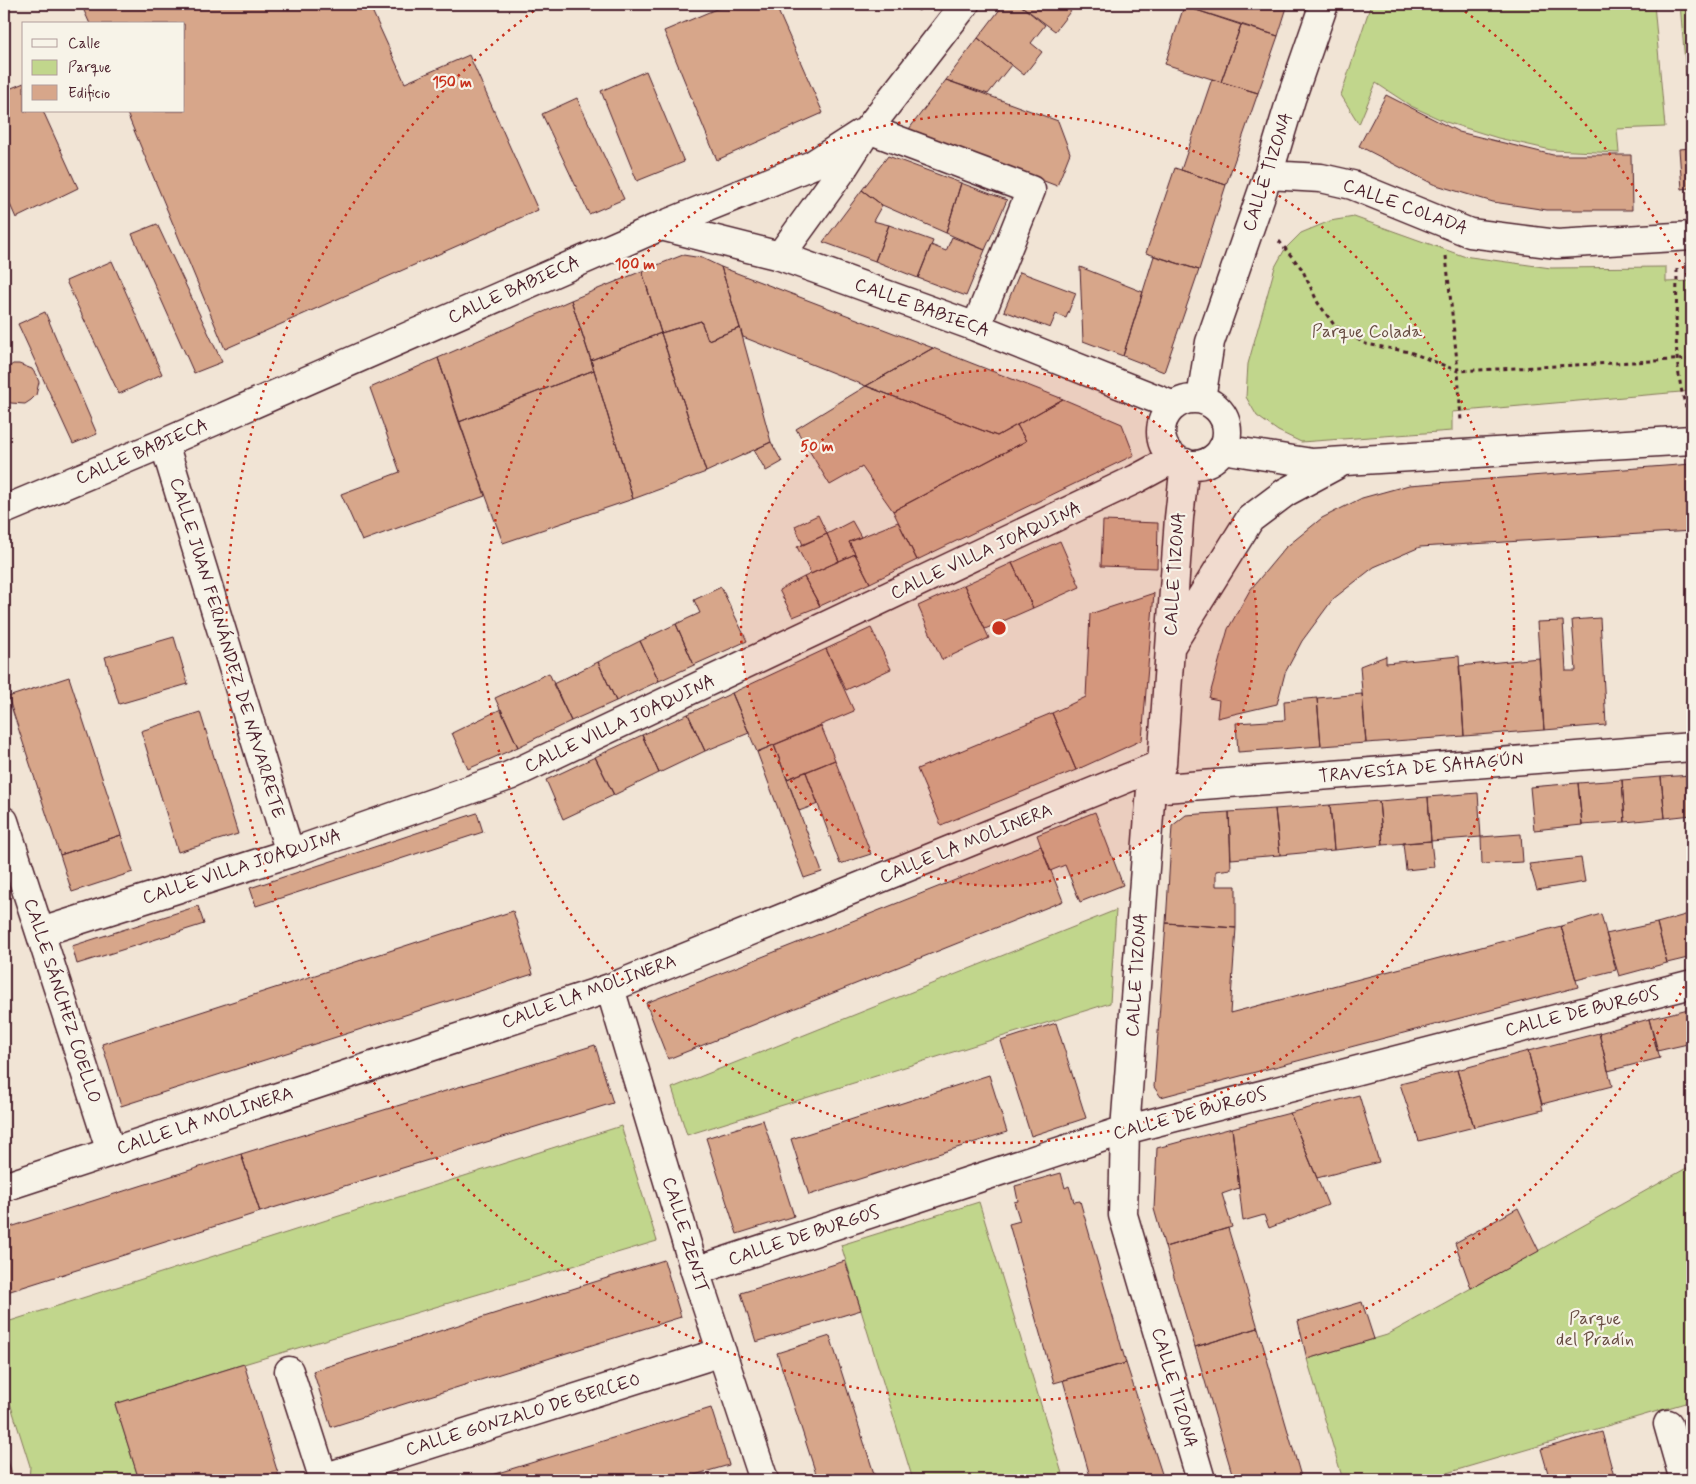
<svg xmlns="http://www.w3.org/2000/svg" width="1696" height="1484" font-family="Mynerve,sans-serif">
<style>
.green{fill:#c1d68c;stroke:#867a5c}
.building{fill:#d7a68a;stroke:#4a1f2b}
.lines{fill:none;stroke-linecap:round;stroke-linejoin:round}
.street-casing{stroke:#4a1f2b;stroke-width:31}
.path{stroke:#4a1f2b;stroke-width:3;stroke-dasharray:4 4;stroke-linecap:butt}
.street{stroke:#f7f3e8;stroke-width:28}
.ring{fill:none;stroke:#c8321e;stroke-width:2.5;stroke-dasharray:2.5 5}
.labels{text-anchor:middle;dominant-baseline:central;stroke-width:4.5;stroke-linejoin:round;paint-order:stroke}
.street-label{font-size:18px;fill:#4a1f2b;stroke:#f7f3e8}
.park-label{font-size:18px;fill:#684d43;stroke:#f7f3e8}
.centre{fill:#c8321e;stroke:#f7f3e8;stroke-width:2.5}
.ring-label{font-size:15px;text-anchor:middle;font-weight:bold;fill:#c8321e;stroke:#f7f3e8;stroke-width:4.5;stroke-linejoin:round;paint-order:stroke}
</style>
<rect width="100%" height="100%" fill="#f1e4d5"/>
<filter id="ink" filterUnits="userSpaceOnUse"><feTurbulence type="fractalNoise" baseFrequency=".02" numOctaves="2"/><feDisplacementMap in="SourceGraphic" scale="10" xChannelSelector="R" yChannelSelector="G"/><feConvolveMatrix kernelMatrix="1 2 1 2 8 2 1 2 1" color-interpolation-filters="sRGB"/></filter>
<g filter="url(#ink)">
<path class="green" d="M 1371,4 L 1654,4 L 1665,127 L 1617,129 L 1619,153 L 1551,150 L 1498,138 L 1446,122 L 1411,106 L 1376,83 L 1359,124 L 1341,95 Z
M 1680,4 L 1692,4 L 1692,133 L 1691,133 Z
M 1354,217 L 1463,256 L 1551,268 L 1666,267 L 1666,282 L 1692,281 L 1692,391 L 1452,412 L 1452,431 L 1301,442 L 1278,431 L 1257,416 L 1246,397 L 1248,364 L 1275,267 L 1285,249 L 1301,233 L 1330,221 Z
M 1116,910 L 1110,1003 L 687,1135 L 672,1088 Z
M 621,1126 L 657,1241 L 244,1364 L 115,1404 L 139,1480 L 29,1480 L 30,1466 L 4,1384 L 4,1323 Z
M 1692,1165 L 1692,1401 L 1423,1480 L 1343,1480 L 1307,1359 L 1387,1335 Z
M 979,1202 L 1064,1480 L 913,1480 L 841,1245 Z"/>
<path class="building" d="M 81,4 L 369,4 L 405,83 L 469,55 L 538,210 L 225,349 L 126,111 L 184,111 L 184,24 L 90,24 Z
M 728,4 L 775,4 L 823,113 L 717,160 L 664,31 Z
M 909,4 L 925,4 L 919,11 Z
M 1004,4 L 1019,4 L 1045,25 L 1031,43 L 1042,52 L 1024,75 L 978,38 Z
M 1019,4 L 1076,4 L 1055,31 Z
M 1184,4 L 1288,4 L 1278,36 L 1184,6 Z
M 1184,6 L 1241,25 L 1221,82 L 1165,64 Z
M 1241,25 L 1278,36 L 1258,93 L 1221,82 Z
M 978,38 L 1011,65 L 988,94 L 946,80 Z
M 646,71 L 684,162 L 637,181 L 601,91 Z
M 1212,79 L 1258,93 L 1226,185 L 1181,170 Z
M 946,80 L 1058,121 L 1070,153 L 1057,186 L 909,129 Z
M 24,83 L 24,111 L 43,111 L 78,188 L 16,218 L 4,191 L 4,91 Z
M 1386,95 L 1459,132 L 1553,155 L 1631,155 L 1632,210 L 1547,210 L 1493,202 L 1433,184 L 1359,146 Z
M 577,98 L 624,199 L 589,214 L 542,114 Z
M 1692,148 L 1692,210 L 1690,188 L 1682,189 L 1679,149 Z
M 888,156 L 961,183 L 946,233 L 882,205 L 862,190 Z
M 1175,168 L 1226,185 L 1199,270 L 1146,253 Z
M 961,183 L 1007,200 L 985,250 L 946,233 Z
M 862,190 L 882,205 L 873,221 L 889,225 L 875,261 L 823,242 Z
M 157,224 L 222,362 L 194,373 L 132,234 Z
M 889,225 L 933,241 L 918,278 L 875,261 Z
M 952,237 L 985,250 L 966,296 L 918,278 L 931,245 L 946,251 Z
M 683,255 L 702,258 L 721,267 L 740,328 L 708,340 L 701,321 L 661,333 L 642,271 Z
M 1154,256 L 1199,270 L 1164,372 L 1123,356 Z
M 112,261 L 162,374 L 119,394 L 66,281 Z
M 721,267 L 933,348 L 866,386 L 743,337 Z
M 1080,267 L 1143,292 L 1123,356 L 1083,341 Z
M 642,271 L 661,333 L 591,360 L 571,300 Z
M 1020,272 L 1076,293 L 1066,318 L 1056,314 L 1050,328 L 1004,311 Z
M 571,300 L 594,370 L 459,422 L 438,358 Z
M 45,312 L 97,434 L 73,444 L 18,324 Z
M 701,321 L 708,340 L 740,328 L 771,442 L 706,472 L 661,333 Z
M 661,333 L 706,472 L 633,499 L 591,360 Z
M 933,348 L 1063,399 L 997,436 L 866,386 Z
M 438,358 L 485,496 L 362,541 L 341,494 L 400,472 L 370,388 Z
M 13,364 L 19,364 L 32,369 L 36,375 L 39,382 L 36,395 L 31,400 L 25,404 L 11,403 L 4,398 L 4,370 Z
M 594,370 L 633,499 L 503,543 L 459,422 Z
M 866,386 L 997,436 L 1017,425 L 1026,441 L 893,511 L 862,467 L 830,485 L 796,429 Z
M 1063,399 L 1122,424 L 1134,455 L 917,560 L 893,511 L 1026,441 L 1017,425 Z
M 771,442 L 782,462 L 766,471 L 754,450 Z
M 1692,464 L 1692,531 L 1420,547 L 1374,567 L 1333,599 L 1302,641 L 1285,673 L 1277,704 L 1217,718 L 1219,700 L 1209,698 L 1228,629 L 1250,590 L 1285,548 L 1322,518 L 1362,498 L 1409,485 Z
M 818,515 L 827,534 L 803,545 L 795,526 Z
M 852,521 L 861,537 L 849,542 L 855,554 L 839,561 L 827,534 Z
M 1103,521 L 1158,523 L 1157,568 L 1101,566 Z
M 898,522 L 917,560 L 870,583 L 849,542 Z
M 827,534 L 839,561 L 811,574 L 797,547 Z
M 1060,541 L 1080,587 L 1033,608 L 1012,563 Z
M 855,554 L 870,583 L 820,606 L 804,577 Z
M 1012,563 L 1033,608 L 985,629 L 964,585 Z
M 804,577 L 820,606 L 793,617 L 779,590 Z
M 964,585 L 989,638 L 942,660 L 918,606 Z
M 721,587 L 747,641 L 694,665 L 676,624 L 700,613 L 694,600 Z
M 1154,593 L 1142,740 L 1076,770 L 1052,713 L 1086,697 L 1090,614 Z
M 1600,618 L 1606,725 L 1544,730 L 1537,622 L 1563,621 L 1566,671 L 1576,671 L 1572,620 Z
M 676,624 L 694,665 L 659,681 L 640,641 Z
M 871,628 L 891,669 L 846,690 L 826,649 Z
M 174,637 L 188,684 L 119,704 L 105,657 Z
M 640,641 L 659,681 L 616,701 L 598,662 Z
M 826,649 L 854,711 L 757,752 L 732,693 Z
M 1386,656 L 1386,663 L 1459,656 L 1464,736 L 1366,743 L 1360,666 Z
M 1539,658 L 1544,730 L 1464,736 L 1459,666 Z
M 598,662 L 616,701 L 571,721 L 553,684 Z
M 1692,671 L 1692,711 L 1690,712 L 1687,672 Z
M 549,673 L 571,721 L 518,747 L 495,698 Z
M 69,677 L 121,835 L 60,855 L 8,697 Z
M 732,693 L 749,733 L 705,751 L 688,714 Z
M 1362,694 L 1366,743 L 1321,746 L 1317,698 Z
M 1317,698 L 1321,746 L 1238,752 L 1236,723 L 1285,720 L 1284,701 Z
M 501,709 L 518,747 L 468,769 L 452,733 Z
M 200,712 L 238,834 L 178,852 L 141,731 Z
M 1052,713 L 1076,770 L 941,825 L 917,769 Z
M 688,714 L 705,751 L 659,773 L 642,735 Z
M 821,726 L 835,760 L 787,779 L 774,745 Z
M 642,735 L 659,773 L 614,795 L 595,757 Z
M 774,745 L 822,872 L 804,878 L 757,752 Z
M 595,757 L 614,795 L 563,819 L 546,780 Z
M 835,760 L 871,854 L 840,864 L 806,772 Z
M 806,772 L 818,804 L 799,811 L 787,779 Z
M 1692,775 L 1692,815 L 1665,818 L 1661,777 Z
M 1661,777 L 1665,818 L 1625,822 L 1622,780 Z
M 1622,780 L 1625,822 L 1582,825 L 1578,783 Z
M 1578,783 L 1582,825 L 1534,830 L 1530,787 Z
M 1478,793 L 1481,837 L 1431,841 L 1428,797 Z
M 1428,797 L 1431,841 L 1383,845 L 1379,801 Z
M 1379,801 L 1383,845 L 1334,850 L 1330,805 Z
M 1330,805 L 1334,850 L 1280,855 L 1275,809 Z
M 1275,809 L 1280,855 L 1231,859 L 1229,812 Z
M 1095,812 L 1123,885 L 1080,902 L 1065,865 L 1050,871 L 1037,835 Z
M 1229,812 L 1231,869 L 1216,871 L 1216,886 L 1236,886 L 1236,928 L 1166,923 L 1172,826 L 1186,815 Z
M 477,813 L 483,832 L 256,906 L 250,888 Z
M 1521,834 L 1523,862 L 1482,864 L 1481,837 Z
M 121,835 L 133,872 L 72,892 L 60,855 Z
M 1431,841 L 1434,867 L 1406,870 L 1403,843 Z
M 1041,846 L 1063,901 L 668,1059 L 646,1003 Z
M 1581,858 L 1585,882 L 1537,890 L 1529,864 Z
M 198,906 L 204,924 L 77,964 L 72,946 Z
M 513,911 L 533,974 L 121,1106 L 102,1044 Z
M 1692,913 L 1692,957 L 1667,963 L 1657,923 Z
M 1601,914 L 1616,970 L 1576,980 L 1561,926 Z
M 1166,923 L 1236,928 L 1230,1013 L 1561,926 L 1578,987 L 1161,1097 L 1154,1087 Z
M 1657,923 L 1667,963 L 1619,976 L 1606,934 Z
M 1692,1008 L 1692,1043 L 1657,1051 L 1649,1019 Z
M 1649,1019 L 1660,1058 L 1608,1071 L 1599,1033 Z
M 1056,1023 L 1086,1118 L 1031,1136 L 1001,1041 Z
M 1599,1033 L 1612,1086 L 1542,1104 L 1528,1051 Z
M 595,1045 L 613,1103 L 260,1212 L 241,1154 Z
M 1528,1051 L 1543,1110 L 1474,1127 L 1457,1070 Z
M 1457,1070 L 1474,1127 L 1419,1141 L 1400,1084 Z
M 989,1075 L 1007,1132 L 809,1195 L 791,1139 Z
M 1359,1095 L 1379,1162 L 1317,1178 L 1290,1113 Z
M 1290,1113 L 1328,1205 L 1269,1228 L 1264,1215 L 1243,1221 L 1232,1128 Z
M 763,1120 L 794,1216 L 737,1234 L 706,1138 Z
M 1232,1128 L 1239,1188 L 1222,1194 L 1232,1227 L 1165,1247 L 1154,1209 L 1157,1148 Z
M 241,1154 L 260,1212 L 4,1293 L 4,1229 Z
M 1061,1173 L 1065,1188 L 1069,1186 L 1074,1202 L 1080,1201 L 1126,1363 L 1054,1383 L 1009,1224 L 1020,1221 L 1014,1202 L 1018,1201 L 1015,1186 Z
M 1518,1208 L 1539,1251 L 1471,1288 L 1455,1243 Z
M 1228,1228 L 1258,1328 L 1195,1347 L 1165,1247 Z
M 664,1260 L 681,1317 L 331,1427 L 313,1371 Z
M 845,1261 L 861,1310 L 756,1342 L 741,1293 Z
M 1362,1302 L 1374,1339 L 1307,1359 L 1298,1321 Z
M 1258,1328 L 1302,1480 L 1234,1480 L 1195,1347 Z
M 830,1336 L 876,1480 L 818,1480 L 777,1353 Z
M 1126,1363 L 1164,1480 L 1091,1480 L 1063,1380 Z
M 244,1364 L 280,1480 L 139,1480 L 115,1404 Z
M 711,1408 L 729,1465 L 677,1480 L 475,1480 Z
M 1602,1432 L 1615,1480 L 1550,1480 L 1541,1449 Z
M 4,1447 L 11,1471 L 12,1480 L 4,1480 Z"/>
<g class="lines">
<defs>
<path id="street" d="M 868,129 L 1031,190 L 976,327
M 1268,175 L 1321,178 L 1352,185 L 1470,233 L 1557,244 L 1692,236
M 661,226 L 812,165 L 860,134
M 780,256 L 840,173 L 868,129 L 965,4
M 1201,399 L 1210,342 L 1268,175 L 1291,99 L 1324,4
M1161 432a33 33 0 1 1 66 0a33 33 0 1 1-66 0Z
M 164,443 L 290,853
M 1222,449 L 1312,463 L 1692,440
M 1185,463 L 1179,518 L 1162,764 L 1151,789 L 1125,1130 L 1123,1215 L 1201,1480
M 4,510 L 164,443 L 661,226 L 780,256 L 976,327 L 1174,406
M 1172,644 L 1250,519 L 1286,492 L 1338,464
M 1151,789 L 1692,747
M 4,821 L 111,1152
M 41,932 L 290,853 L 509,776 L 1136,479 L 1175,458
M 610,988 L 695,1271 L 764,1480
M 4,1187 L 610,988 L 1162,764
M 695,1271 L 1125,1130 L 1692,984
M 289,1371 L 324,1480
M 1668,1424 L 1684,1480
M 323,1478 L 722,1352"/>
</defs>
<use href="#street" class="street-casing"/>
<path class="path" d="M 1279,241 L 1302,269 L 1318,303 L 1335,326 L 1366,344 L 1410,352 L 1458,371 L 1692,359
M 1446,256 L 1458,371 L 1461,422
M 1677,269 C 1677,315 1672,363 1686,407"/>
<use href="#street" class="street"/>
</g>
</g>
<circle cx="999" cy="628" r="258" fill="#c8321e" fill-opacity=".12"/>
<g class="ring">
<circle cx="999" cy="628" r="258"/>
<circle cx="999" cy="628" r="515"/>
<path d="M1691 973A773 773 0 1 1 539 7M1459 7A773 773 0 0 1 1691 283"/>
</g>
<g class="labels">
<g class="street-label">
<text transform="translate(1268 172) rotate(-72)">CALLE TIZONA</text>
<text transform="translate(1405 207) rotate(20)">CALLE COLADA</text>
<text transform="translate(514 290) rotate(-24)">CALLE BABIECA</text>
<text transform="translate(922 308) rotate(20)">CALLE BABIECA</text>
<text transform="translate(142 452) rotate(-23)">CALLE BABIECA</text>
<text transform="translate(986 551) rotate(-25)">CALLE VILLA JOAQUINA</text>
<text transform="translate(1175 574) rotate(-86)">CALLE TIZONA</text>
<text transform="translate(227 648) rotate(73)">CALLE JUAN FERNÁNDEZ DE NAVARRETE</text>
<text transform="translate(620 724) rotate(-25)">CALLE VILLA JOAQUINA</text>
<text transform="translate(1421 768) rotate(-5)">TRAVESÍA DE SAHAGÚN</text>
<text transform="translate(966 844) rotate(-22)">CALLE LA MOLINERA</text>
<text transform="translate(242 867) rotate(-18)">CALLE VILLA JOAQUINA</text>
<text transform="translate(1137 975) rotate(-86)">CALLE TIZONA</text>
<text transform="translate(589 992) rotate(-20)">CALLE LA MOLINERA</text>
<text transform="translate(62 1001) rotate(72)">CALLE SÁNCHEZ COELLO</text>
<text transform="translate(1582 1012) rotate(-14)">CALLE DE BURGOS</text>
<text transform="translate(1190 1114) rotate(-15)">CALLE DE BURGOS</text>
<text transform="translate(205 1121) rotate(-18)">CALLE LA MOLINERA</text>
<text transform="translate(685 1235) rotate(73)">CALLE ZENIT</text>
<text transform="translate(804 1236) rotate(-18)">CALLE DE BURGOS</text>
<text transform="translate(1174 1388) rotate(74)">CALLE TIZONA</text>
<text transform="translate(523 1415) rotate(-17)">CALLE GONZALO DE BERCEO</text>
</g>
<g class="park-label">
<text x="1367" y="332">Parque Colada</text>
<text x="1595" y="1319">Parque<tspan x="1595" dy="21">del Pradín</tspan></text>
</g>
</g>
<circle cx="999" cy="628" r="8" class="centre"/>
<g class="ring-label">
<text x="452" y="87">150 m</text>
<text x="635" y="269">100 m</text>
<text x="817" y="451">50 m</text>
</g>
<rect width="1696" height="1484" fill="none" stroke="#f7f3e8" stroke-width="20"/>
<rect x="10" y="10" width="1676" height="1464" fill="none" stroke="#4a1f2b" stroke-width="2" filter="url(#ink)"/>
<rect x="22" y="22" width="162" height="90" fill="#f7f3e8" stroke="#b29e9c"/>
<rect x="32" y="39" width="25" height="8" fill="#f7f3e8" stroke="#b29e9c"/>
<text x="68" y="48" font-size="15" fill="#4a1f2b">Calle</text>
<rect x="32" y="60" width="25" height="15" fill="#c1d68c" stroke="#b29e9c"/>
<text x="68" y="72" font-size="15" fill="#4a1f2b">Parque</text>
<rect x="32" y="85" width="25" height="15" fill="#d7a68a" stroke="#b29e9c"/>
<text x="68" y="98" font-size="15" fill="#4a1f2b">Edificio</text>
</svg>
